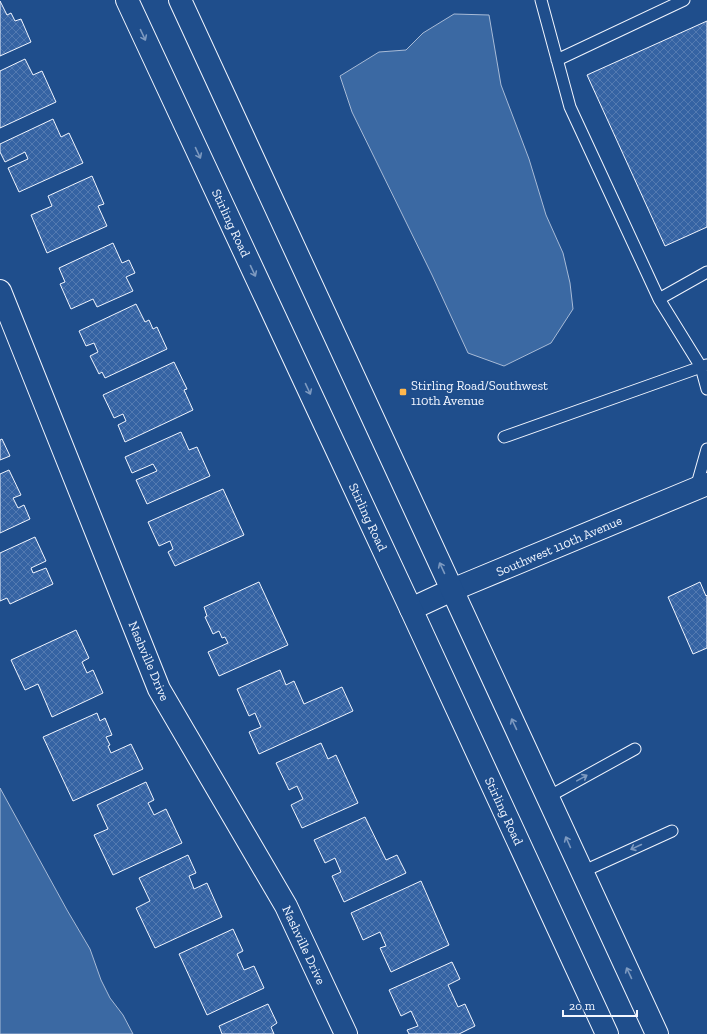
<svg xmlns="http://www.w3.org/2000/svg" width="707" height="1034" font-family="'Zilla Slab',serif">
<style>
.water{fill:#3b69a3;stroke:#a8bbd7}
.building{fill:url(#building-cross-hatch);stroke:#f2f6ff}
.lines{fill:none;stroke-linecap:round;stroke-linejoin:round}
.lane-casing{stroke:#f2f6ff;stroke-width:13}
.street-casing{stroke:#f2f6ff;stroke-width:24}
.primary-casing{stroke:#f2f6ff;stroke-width:24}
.lane{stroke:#1f4e8c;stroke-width:11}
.street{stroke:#1f4e8c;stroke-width:22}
.primary{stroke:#1f4e8c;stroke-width:22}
.oneway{stroke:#7e9ac0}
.poi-dot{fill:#ffb74d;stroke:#1f4e8c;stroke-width:1.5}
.labels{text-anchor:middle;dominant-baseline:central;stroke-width:3;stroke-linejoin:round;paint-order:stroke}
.street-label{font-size:13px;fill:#f2f6ff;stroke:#1f4e8c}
.poi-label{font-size:13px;fill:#f2f6ff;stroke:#1f4e8c;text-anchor:start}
</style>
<defs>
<pattern id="building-cross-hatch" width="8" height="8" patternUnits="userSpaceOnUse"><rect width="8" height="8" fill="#3563a3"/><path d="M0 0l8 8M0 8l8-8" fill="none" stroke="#537ab1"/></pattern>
</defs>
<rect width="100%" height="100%" fill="#1f4e8c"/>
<path class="water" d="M 454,14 L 489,15 L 501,85 L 529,159 L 546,215 L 563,253 L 570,283 L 573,309 L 551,343 L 504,366 L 468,353 L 432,275 L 352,112 L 340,76 L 379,52 L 406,50 L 423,33 Z
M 0,788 L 67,910 L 90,949 L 101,980 L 110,998 L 123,1015 L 133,1034 L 0,1034 Z"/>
<path class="building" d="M 0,1 L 7,15 L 11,13 L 15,21 L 21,19 L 31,42 L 0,56 Z
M 707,21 L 707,227 L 665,246 L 587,75 Z
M 25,59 L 33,75 L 42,71 L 56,102 L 0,128 L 0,71 Z
M 53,119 L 61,137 L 69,133 L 83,163 L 19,192 L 8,168 L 28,159 L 25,152 L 5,162 L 0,152 L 0,144 Z
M 92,176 L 104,204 L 98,206 L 107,226 L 47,253 L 31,215 L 52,206 L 48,196 Z
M 113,243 L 122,263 L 129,260 L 135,273 L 126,277 L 133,291 L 97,307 L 93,299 L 71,309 L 60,284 L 65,282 L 59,268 Z
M 136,304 L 145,322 L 149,320 L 153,329 L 157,327 L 167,349 L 105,378 L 102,372 L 99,374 L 90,356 L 98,352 L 94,343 L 86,346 L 79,331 Z
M 174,362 L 187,389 L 184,390 L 193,410 L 125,442 L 118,425 L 126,421 L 123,414 L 114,418 L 103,395 Z
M 181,432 L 189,450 L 197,447 L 210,476 L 147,504 L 136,480 L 157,471 L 153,464 L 132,473 L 125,457 Z
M 2,439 L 10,456 L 0,460 L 0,440 Z
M 9,470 L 21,495 L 13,498 L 18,508 L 24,505 L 30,519 L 0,533 L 0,474 Z
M 223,489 L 244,535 L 175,566 L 168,552 L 173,549 L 170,541 L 159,546 L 148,522 Z
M 35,537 L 46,561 L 31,568 L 33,573 L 46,568 L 53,584 L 10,604 L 7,598 L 0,601 L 0,553 Z
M 259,582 L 288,645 L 219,676 L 208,652 L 228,643 L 225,637 L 222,638 L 219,631 L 213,634 L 205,617 L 207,616 L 204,607 Z
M 700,582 L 706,596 L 707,595 L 707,648 L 693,654 L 668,597 Z
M 76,630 L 89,658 L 82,662 L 87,673 L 93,670 L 103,693 L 52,717 L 38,684 L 25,690 L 11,660 Z
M 280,670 L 286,685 L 294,681 L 304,704 L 342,687 L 353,711 L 259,754 L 249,732 L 261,727 L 255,713 L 249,716 L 237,689 Z
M 97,713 L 100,721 L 105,718 L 112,735 L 106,737 L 110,745 L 108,746 L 111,753 L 131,744 L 143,769 L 73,801 L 43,737 Z
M 321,743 L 328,759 L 336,755 L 358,803 L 302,828 L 291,805 L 303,799 L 297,786 L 289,790 L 276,763 Z
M 146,782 L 154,800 L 148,803 L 154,815 L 166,809 L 182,843 L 113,875 L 94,835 L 108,829 L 97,805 Z
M 365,817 L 386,860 L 397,855 L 406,873 L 344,902 L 332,876 L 341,872 L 335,858 L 325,863 L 314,840 Z
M 188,855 L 196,873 L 189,876 L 194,889 L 207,883 L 222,917 L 155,948 L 136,908 L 150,901 L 139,878 Z
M 421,881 L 449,945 L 391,972 L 380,948 L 386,946 L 380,932 L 363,940 L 351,913 Z
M 233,929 L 243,951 L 237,954 L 244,970 L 254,966 L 264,988 L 207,1015 L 179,954 Z
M 452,962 L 460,979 L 448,985 L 458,1007 L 465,1004 L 475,1026 L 459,1034 L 409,1034 L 407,1030 L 418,1026 L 411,1011 L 401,1016 L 389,990 Z
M 268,1004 L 277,1023 L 271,1027 L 274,1034 L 222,1034 L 219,1026 Z"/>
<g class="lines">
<defs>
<path id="lane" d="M 541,0 L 570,107 L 659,299 L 701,367 L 707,389
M 557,60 L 684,0
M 659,299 L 707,272
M 504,437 L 701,367 L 706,365
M 696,488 L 707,449
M 548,797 L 635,749
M 582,872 L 672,831"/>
<path id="street" d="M 0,291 L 159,689 L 286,906 L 346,1034
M 411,609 L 452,590 L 707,484"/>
<path id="primary" d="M 127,0 L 411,609 L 607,1034
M 180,0 L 657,1034"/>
</defs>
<use href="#lane" class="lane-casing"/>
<use href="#street" class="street-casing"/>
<use href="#primary" class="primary-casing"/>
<use href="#lane" class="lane"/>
<use href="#street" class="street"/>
<use href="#primary" class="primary"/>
</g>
<defs><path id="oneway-shaft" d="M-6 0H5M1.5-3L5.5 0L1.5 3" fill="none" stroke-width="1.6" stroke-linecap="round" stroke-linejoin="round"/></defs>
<g class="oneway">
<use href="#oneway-shaft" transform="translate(143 35) rotate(65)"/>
<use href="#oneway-shaft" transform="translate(198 153) rotate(65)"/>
<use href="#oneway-shaft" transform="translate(253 271) rotate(65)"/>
<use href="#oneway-shaft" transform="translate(308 389) rotate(65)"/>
<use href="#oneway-shaft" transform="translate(442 568) rotate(-115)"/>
<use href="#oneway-shaft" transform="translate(514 724) rotate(-115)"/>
<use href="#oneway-shaft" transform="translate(582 778) rotate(-29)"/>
<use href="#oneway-shaft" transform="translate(568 842) rotate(-114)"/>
<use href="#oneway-shaft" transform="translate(636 847) rotate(155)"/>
<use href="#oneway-shaft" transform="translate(629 973) rotate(-115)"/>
</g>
<rect class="poi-dot" x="399" y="388" width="8" height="8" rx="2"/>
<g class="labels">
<g class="street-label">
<text transform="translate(231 223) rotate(65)">Stirling Road</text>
<text transform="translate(368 517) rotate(65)">Stirling Road</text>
<text transform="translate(559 546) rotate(-23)">Southwest 110th Avenue</text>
<text transform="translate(149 661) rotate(67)">Nashville Drive</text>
<text transform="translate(504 811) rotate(65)">Stirling Road</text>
<text transform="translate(304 945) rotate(65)">Nashville Drive</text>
</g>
<g class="poi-label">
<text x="411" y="385">Stirling Road/Southwest<tspan x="411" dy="15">110th Avenue</tspan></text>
</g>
</g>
<path d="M563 1010v6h74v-6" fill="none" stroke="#f2f6ff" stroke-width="2"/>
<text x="569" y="1010" font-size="12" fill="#f2f6ff" stroke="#1f4e8c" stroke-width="3" paint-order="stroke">20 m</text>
</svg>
